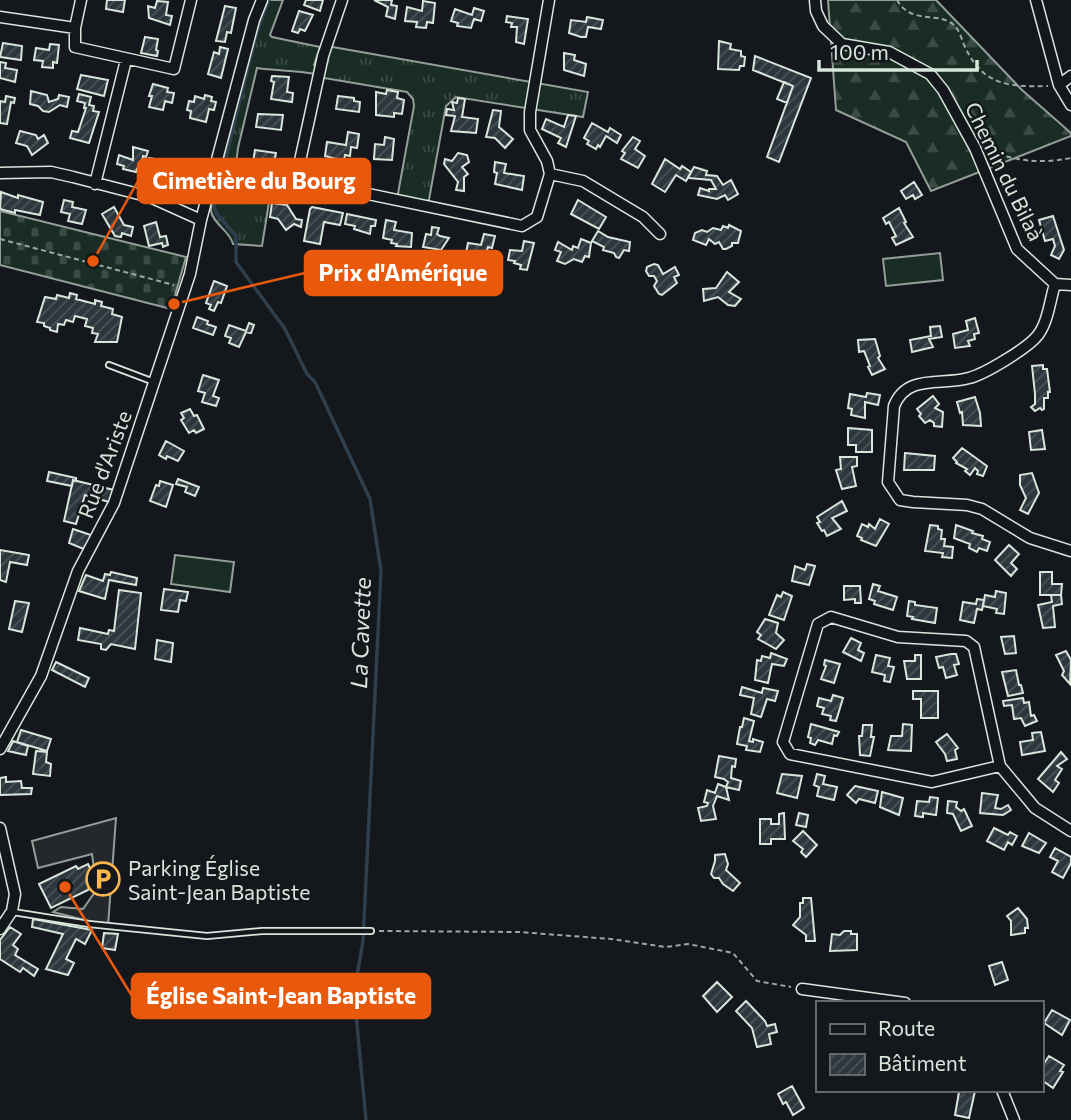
<svg xmlns="http://www.w3.org/2000/svg" width="1071" height="1120" font-family="Commissioner,sans-serif">
<style>
.grass{fill:url(#grass-tufts);stroke:#939e99;stroke-width:2}
.forest{fill:url(#forest-firs);stroke:#939e99;stroke-width:2}
.cemetery{fill:url(#cemetery-stones);stroke:#939e99;stroke-width:2}
.park{fill:#1a2d24;stroke:#939e99;stroke-width:2}
.parking{fill:#24282b;stroke:#939e99;stroke-width:2}
.lines{fill:none;stroke-linecap:round;stroke-linejoin:round}
.stream{stroke:#2f3f4d;stroke-width:3.5}
.building{fill:url(#building-hatch);stroke:#d8e6dc;stroke-width:2}
.service-casing{stroke:#d8e6dc;stroke-width:8}
.minor-casing{stroke:#d8e6dc;stroke-width:13}
.path{stroke:#9da8a2;stroke-width:2;stroke-dasharray:5 3.5;stroke-linecap:butt}
.service{stroke:#14181c;stroke-width:4.5}
.minor{stroke:#14181c;stroke-width:10}
.labels{text-anchor:middle;dominant-baseline:central;stroke-width:5;stroke-linejoin:round;paint-order:stroke}
.street-label{font-size:21px;fill:#d8e6dc;stroke:#14181c}
.poi-label{font-size:21px;fill:#d8e6dc;stroke:#14181c;text-anchor:start}
.water-label{font-size:23px;font-style:italic;fill:#d8e6dc;stroke:#14181c}
.leader{fill:none;stroke:#e8590c;stroke-width:2.5}
.callout-dot{fill:#e8590c;stroke:#14181c;stroke-width:2.5}
.callout{fill:#e8590c;stroke:#e8590c;stroke-width:2.5}
.callout-label{font-size:23px;text-anchor:middle;font-weight:bold;fill:#fff}
</style>
<defs>
<pattern id="grass-tufts" width="24" height="20" patternUnits="userSpaceOnUse" patternTransform="scale(1.75)"><rect width="24" height="20" fill="#1a2d24"/><path d="M3 7l-1-3M5 7V3M7 7l1-3M15 17l-1-3M17 17v-4M19 17l1-3" fill="none" stroke="#3b4b43"/></pattern>
<pattern id="forest-firs" width="22" height="20" patternUnits="userSpaceOnUse" patternTransform="scale(1.75)"><rect width="22" height="20" fill="#1a2d24"/><path d="M5 1l3.5 6h-7zM16 11l3.5 6h-7z" fill="#3b4b43"/></pattern>
<pattern id="cemetery-stones" width="16" height="16" patternUnits="userSpaceOnUse" patternTransform="scale(1.75)"><rect width="16" height="16" fill="#1a2d24"/><path d="M2 7V4a2 2 0 0 1 4 0v3zM10 15v-3a2 2 0 0 1 4 0v3z" fill="#3b4b43"/></pattern>
<pattern id="building-hatch" width="6" height="6" patternUnits="userSpaceOnUse" patternTransform="scale(1.75)"><rect width="6" height="6" fill="#2c363c"/><path d="M-1 1l2-2M0 6l6-6M5 7l2-2" fill="none" stroke="#4a5358"/></pattern>
</defs>
<rect width="100%" height="100%" fill="#14181c"/>
<path class="grass" d="M 267,0 L 283,0 L 270,35 L 272,37 L 320,47 L 314,65 L 316,68 L 315,74 C 295,70 277,71 257,68 L 238,148 L 235,172 L 220,172 L 263,11 Z
M 327,46 L 588,92 L 583,117 L 456,97 L 446,106 L 428,205 L 397,199 L 414,106 L 413,99 L 407,92 L 318,77 Z
M 225,188 L 270,196 L 262,246 L 233,244 C 230,231 213,224 211,211 C 211,204 215,196 216,189 Z"/>
<path class="forest" d="M 828,0 L 936,0 L 1022,90 L 1071,133 L 1071,136 L 931,191 L 906,142 L 836,110 Z"/>
<path class="cemetery" d="M 0,211 L 186,257 L 171,309 L 0,265 Z"/>
<path class="park" d="M 940,253 L 943,280 L 886,286 L 883,259 Z
M 175,555 L 234,562 L 230,592 L 171,584 Z"/>
<path class="parking" d="M 116,818 L 108,926 L 53,912 L 61,907 L 83,909 L 97,889 L 92,854 L 38,868 L 32,841 Z"/>
<g class="lines">
<path class="stream" d="M 222,173 L 257,32 L 269,0
M 217,190 L 214,205 L 216,213 L 236,236 L 236,262 L 285,329 L 307,374 L 315,382 L 370,499 L 381,571 L 363,941 L 354,993 L 366,1120"/>
</g>
<path class="building" d="M 107,0 L 125,0 L 123,12 L 106,9 Z
M 306,0 L 323,0 L 320,11 L 304,5 Z
M 374,0 L 392,0 L 391,5 L 397,6 L 395,19 L 386,16 L 388,7 Z
M 157,1 L 168,2 L 166,15 L 172,16 L 170,25 L 149,18 L 148,6 L 155,8 Z
M 423,1 L 435,3 L 433,23 L 427,22 L 426,28 L 416,27 L 417,22 L 405,21 L 407,7 L 422,11 Z
M 225,6 L 236,8 L 231,33 L 227,32 L 225,42 L 216,41 Z
M 474,8 L 484,11 L 481,21 L 474,19 L 471,28 L 457,26 L 458,23 L 451,21 L 455,9 L 472,15 Z
M 299,11 L 313,15 L 305,31 L 300,29 L 298,33 L 292,31 Z
M 507,16 L 528,19 L 524,44 L 516,42 L 517,27 L 511,27 L 512,23 L 506,22 Z
M 587,17 L 603,20 L 601,29 L 588,27 L 586,37 L 581,37 L 569,33 L 571,20 L 586,22 Z
M 145,37 L 158,39 L 156,50 L 158,51 L 157,56 L 141,53 Z
M 719,41 L 731,44 L 730,49 L 741,51 L 741,56 L 745,57 L 744,66 L 740,66 L 739,70 L 718,69 Z
M 3,43 L 22,46 L 21,60 L 0,57 Z
M 50,44 L 59,45 L 57,63 L 53,62 L 53,68 L 42,67 L 43,61 L 34,60 L 36,48 L 49,50 Z
M 220,47 L 228,49 L 221,78 L 208,74 L 214,52 L 219,54 Z
M 564,53 L 575,55 L 574,60 L 586,64 L 584,76 L 564,70 Z
M 755,56 L 811,78 L 779,162 L 767,157 L 793,86 L 753,70 Z
M 0,62 L 6,63 L 5,68 L 17,70 L 15,82 L 0,78 Z
M 81,75 L 108,80 L 104,96 L 77,89 Z
M 272,76 L 289,77 L 287,92 L 293,93 L 292,102 L 271,99 L 274,82 L 271,81 Z
M 784,82 L 793,86 L 787,103 L 777,99 Z
M 153,84 L 168,88 L 167,92 L 174,93 L 172,103 L 165,101 L 163,110 L 149,107 L 152,96 L 149,96 Z
M 387,90 L 398,92 L 397,98 L 404,100 L 402,114 L 394,113 L 394,117 L 376,115 L 376,92 L 386,94 Z
M 31,91 L 47,95 L 49,102 L 58,99 L 59,95 L 69,97 L 67,107 L 60,105 L 49,112 L 43,111 L 38,106 L 30,104 Z
M 79,94 L 91,97 L 89,105 L 94,106 L 93,111 L 99,112 L 89,143 L 70,138 L 72,131 L 78,132 L 86,108 L 84,108 L 85,103 L 77,101 Z
M 205,95 L 212,97 L 211,101 L 216,102 L 214,110 L 209,109 L 206,122 L 190,118 L 191,111 L 187,110 L 189,101 L 194,102 L 195,96 L 204,99 Z
M 6,96 L 15,98 L 14,103 L 11,102 L 7,124 L 0,123 L 0,101 L 5,102 Z
M 338,96 L 354,98 L 354,101 L 360,102 L 359,112 L 336,109 Z
M 458,98 L 465,99 L 462,117 L 478,119 L 476,133 L 451,131 L 455,116 L 446,115 L 447,109 L 454,110 L 452,102 L 457,103 Z
M 493,110 L 501,111 L 499,127 L 513,139 L 505,148 L 495,138 L 486,137 Z
M 258,114 L 283,115 L 281,130 L 256,127 Z
M 568,115 L 576,116 L 566,147 L 558,143 L 561,138 L 542,129 L 546,119 L 564,127 Z
M 592,123 L 608,132 L 610,128 L 621,135 L 617,143 L 606,136 L 600,147 L 598,145 L 596,149 L 587,144 L 589,141 L 584,138 Z
M 20,131 L 36,135 L 38,139 L 44,135 L 48,143 L 32,155 L 27,146 L 16,143 Z
M 348,132 L 359,134 L 357,148 L 351,147 L 350,156 L 345,155 L 344,161 L 325,156 L 327,142 L 346,145 Z
M 385,137 L 394,139 L 392,160 L 374,159 L 375,144 L 384,145 Z
M 633,137 L 640,141 L 635,149 L 645,156 L 638,168 L 621,159 L 625,153 L 622,151 Z
M 133,147 L 148,151 L 146,157 L 143,156 L 142,161 L 148,163 L 149,158 L 156,159 L 151,179 L 144,178 L 146,171 L 137,169 L 136,172 L 123,169 L 124,166 L 117,164 L 119,155 L 133,160 Z
M 255,150 L 276,153 L 274,163 L 253,162 Z
M 458,153 L 467,155 L 469,162 L 462,167 L 468,174 L 464,177 L 464,191 L 456,190 L 458,182 L 444,164 L 445,159 L 452,161 Z
M 665,159 L 680,169 L 682,166 L 691,172 L 686,181 L 676,175 L 665,192 L 652,184 Z
M 495,162 L 506,164 L 504,173 L 524,176 L 522,190 L 495,184 L 497,173 L 494,172 Z
M 694,167 L 707,171 L 706,175 L 717,176 L 723,185 L 731,180 L 738,194 L 728,200 L 725,195 L 717,199 L 698,195 L 700,188 L 709,191 L 709,189 L 716,189 L 711,180 L 688,178 Z
M 914,182 L 922,195 L 915,199 L 913,195 L 906,199 L 901,191 Z
M 1,192 L 18,198 L 18,195 L 43,202 L 40,215 L 15,210 L 15,213 L 0,209 Z
M 64,200 L 73,202 L 72,207 L 86,210 L 82,224 L 68,221 L 70,214 L 61,212 Z
M 578,200 L 606,217 L 599,229 L 571,214 Z
M 272,203 L 287,205 L 296,219 L 302,220 L 301,227 L 294,224 L 286,230 L 278,219 L 270,217 Z
M 114,207 L 124,225 L 133,227 L 131,236 L 122,233 L 121,237 L 115,236 L 102,214 Z
M 312,207 L 343,213 L 340,225 L 324,222 L 320,244 L 304,241 L 310,209 Z
M 899,208 L 906,222 L 904,223 L 913,237 L 896,245 L 892,238 L 896,236 L 889,222 L 886,224 L 883,218 Z
M 347,214 L 376,220 L 375,226 L 371,226 L 370,234 L 354,229 L 355,226 L 345,224 Z
M 1053,216 L 1064,250 L 1059,259 L 1051,255 L 1055,246 L 1053,239 L 1045,241 L 1039,220 Z
M 386,220 L 396,222 L 394,230 L 412,233 L 411,247 L 396,246 L 397,244 L 391,243 L 392,240 L 383,238 Z
M 156,222 L 160,237 L 166,236 L 168,245 L 163,247 L 162,243 L 149,246 L 144,226 Z
M 729,225 L 741,231 L 738,243 L 732,243 L 732,246 L 726,249 L 723,249 L 719,242 L 715,244 L 709,239 L 706,245 L 693,240 L 695,233 L 702,230 L 707,232 L 713,228 L 721,230 L 723,226 L 728,228 Z
M 432,227 L 439,228 L 437,234 L 440,236 L 449,238 L 441,250 L 423,247 L 426,234 L 431,235 Z
M 598,231 L 608,237 L 630,242 L 629,251 L 624,250 L 619,258 L 616,257 L 614,253 L 603,250 L 604,247 L 592,241 Z
M 484,234 L 495,236 L 492,248 L 488,247 L 485,260 L 472,256 L 472,254 L 466,253 L 468,243 L 481,245 Z
M 581,239 L 591,243 L 589,257 L 585,256 L 582,262 L 574,259 L 565,264 L 557,261 L 561,252 L 555,250 L 558,242 L 572,250 L 573,246 L 578,248 Z
M 524,241 L 534,243 L 527,270 L 520,269 L 521,265 L 514,263 L 515,261 L 508,260 L 510,250 L 522,251 Z
M 654,264 L 658,265 L 663,274 L 675,267 L 679,275 L 674,277 L 677,283 L 662,295 L 659,294 L 654,286 L 657,281 L 654,276 L 649,276 L 646,271 L 647,267 Z
M 727,272 L 739,282 L 729,292 L 741,299 L 735,306 L 728,305 L 718,297 L 704,301 L 703,289 L 716,288 Z
M 214,281 L 227,286 L 221,303 L 218,302 L 214,311 L 209,309 L 211,305 L 206,303 Z
M 70,293 L 77,295 L 76,299 L 95,304 L 95,300 L 102,302 L 101,306 L 113,309 L 112,314 L 122,317 L 117,342 L 95,342 L 98,334 L 92,333 L 93,328 L 85,326 L 87,319 L 75,316 L 73,322 L 66,320 L 64,325 L 58,324 L 57,332 L 50,330 L 50,328 L 44,326 L 44,323 L 37,322 L 45,297 L 56,299 L 57,295 L 69,298 Z
M 197,317 L 208,321 L 207,324 L 216,327 L 213,335 L 193,328 Z
M 975,318 L 979,333 L 974,334 L 975,339 L 968,341 L 970,346 L 955,348 L 953,334 L 968,330 L 966,321 Z
M 249,323 L 254,325 L 251,333 L 246,332 L 239,347 L 229,343 L 231,338 L 225,336 L 229,325 L 246,331 Z
M 940,326 L 942,337 L 929,339 L 933,347 L 912,352 L 910,340 L 931,336 L 930,327 Z
M 875,339 L 880,356 L 878,358 L 885,369 L 872,375 L 868,367 L 870,366 L 864,351 L 859,352 L 858,340 Z
M 1043,365 L 1043,369 L 1047,369 L 1050,392 L 1048,392 L 1048,398 L 1044,398 L 1044,409 L 1042,410 L 1040,408 L 1035,411 L 1031,407 L 1035,404 L 1035,394 L 1032,366 Z
M 203,375 L 219,380 L 213,396 L 219,398 L 216,406 L 202,402 L 205,393 L 198,391 Z
M 867,393 L 880,395 L 878,405 L 865,402 L 865,418 L 851,415 L 852,409 L 848,408 L 850,394 L 866,397 Z
M 933,396 L 939,404 L 935,408 L 943,412 L 942,427 L 934,426 L 934,423 L 930,420 L 925,423 L 919,416 L 921,414 L 917,409 Z
M 975,397 L 980,413 L 981,426 L 963,425 L 962,412 L 960,413 L 957,402 Z
M 190,409 L 194,416 L 197,415 L 204,429 L 196,433 L 194,430 L 189,433 L 181,420 L 184,418 L 181,413 Z
M 848,428 L 872,430 L 872,452 L 856,452 L 856,445 L 848,445 Z
M 1042,430 L 1045,449 L 1031,450 L 1029,432 Z
M 166,441 L 184,451 L 178,461 L 167,456 L 166,459 L 159,455 Z
M 962,448 L 987,466 L 983,476 L 977,474 L 978,471 L 975,468 L 970,475 L 965,471 L 967,469 L 956,463 L 957,462 L 953,458 Z
M 905,453 L 935,456 L 934,470 L 904,470 Z
M 840,457 L 857,457 L 857,466 L 852,467 L 856,486 L 842,489 L 836,470 L 841,469 Z
M 49,472 L 76,478 L 76,481 L 73,480 L 72,486 L 47,481 Z
M 1032,473 L 1039,493 L 1028,514 L 1020,510 L 1026,498 L 1020,485 L 1020,475 Z
M 178,479 L 199,487 L 195,496 L 185,492 L 187,487 L 176,484 Z
M 73,480 L 114,490 L 109,502 L 85,495 L 76,524 L 64,521 Z
M 160,481 L 173,485 L 166,507 L 150,501 L 156,485 L 159,486 Z
M 842,501 L 847,511 L 832,518 L 841,529 L 827,536 L 824,530 L 822,531 L 817,523 L 820,522 L 817,517 Z
M 880,519 L 889,524 L 876,546 L 861,540 L 862,538 L 857,536 L 862,524 L 868,527 L 869,524 L 875,529 Z
M 930,525 L 938,526 L 938,529 L 942,530 L 941,539 L 945,539 L 944,546 L 953,547 L 952,558 L 942,557 L 943,553 L 925,551 Z
M 956,525 L 973,531 L 972,533 L 983,536 L 982,539 L 990,542 L 987,551 L 979,548 L 977,552 L 969,548 L 970,544 L 954,538 Z
M 73,529 L 94,536 L 86,550 L 69,543 Z
M 1009,545 L 1019,554 L 1011,563 L 1017,569 L 1011,576 L 995,560 Z
M 0,550 L 29,555 L 27,565 L 10,562 L 6,582 L 0,580 Z
M 807,564 L 815,566 L 809,585 L 792,581 L 795,566 L 805,570 Z
M 111,572 L 137,578 L 136,585 L 109,580 L 105,599 L 79,591 L 86,575 L 103,581 L 105,574 L 110,575 Z
M 1040,572 L 1052,572 L 1052,584 L 1062,584 L 1061,595 L 1040,595 Z
M 873,584 L 880,586 L 878,591 L 897,597 L 893,610 L 874,604 L 875,601 L 869,599 Z
M 844,586 L 860,586 L 861,603 L 855,603 L 855,599 L 844,600 Z
M 164,589 L 188,592 L 186,601 L 180,600 L 178,612 L 161,610 Z
M 119,590 L 141,593 L 135,649 L 111,644 L 106,650 L 101,649 L 101,644 L 78,640 L 80,628 L 108,634 L 109,630 L 114,631 Z
M 996,591 L 1006,593 L 1004,614 L 996,613 L 997,609 L 983,606 L 985,595 L 995,597 Z
M 783,592 L 792,596 L 784,620 L 769,615 L 777,595 L 781,597 Z
M 1051,595 L 1061,595 L 1062,604 L 1053,606 L 1055,627 L 1043,628 L 1038,605 L 1052,602 Z
M 977,599 L 984,600 L 982,610 L 977,609 L 974,623 L 960,620 L 963,602 L 976,604 Z
M 15,601 L 29,603 L 22,632 L 9,629 Z
M 909,601 L 915,602 L 915,605 L 937,608 L 935,623 L 912,619 L 913,617 L 907,616 Z
M 765,619 L 778,623 L 776,633 L 784,640 L 776,649 L 758,639 L 761,635 L 757,632 Z
M 1014,636 L 1016,653 L 1005,654 L 1001,637 Z
M 851,638 L 861,643 L 858,650 L 864,653 L 861,661 L 843,652 Z
M 157,640 L 173,643 L 171,662 L 155,659 Z
M 1066,651 L 1071,660 L 1070,684 L 1062,675 L 1064,671 L 1056,655 Z
M 771,653 L 787,659 L 784,666 L 772,664 L 768,683 L 755,680 L 757,660 L 761,661 L 762,656 L 770,658 Z
M 951,654 L 956,654 L 959,664 L 954,665 L 957,675 L 946,678 L 943,667 L 939,668 L 936,657 Z
M 876,655 L 890,658 L 888,666 L 894,667 L 890,682 L 884,681 L 885,675 L 872,672 Z
M 915,655 L 921,655 L 921,679 L 907,679 L 904,661 L 915,661 Z
M 825,660 L 840,664 L 834,683 L 821,679 L 826,666 L 824,665 Z
M 56,662 L 89,678 L 85,687 L 52,670 Z
M 1016,670 L 1019,685 L 1021,685 L 1023,693 L 1008,696 L 1002,672 Z
M 742,687 L 762,693 L 763,688 L 778,691 L 775,701 L 767,699 L 761,717 L 751,714 L 754,698 L 740,695 Z
M 913,691 L 938,691 L 938,718 L 921,718 L 921,699 L 913,699 Z
M 833,695 L 843,698 L 836,721 L 830,720 L 831,716 L 822,714 L 824,708 L 817,706 L 819,698 L 831,701 Z
M 1023,698 L 1024,703 L 1029,702 L 1031,716 L 1034,715 L 1037,721 L 1025,726 L 1021,718 L 1014,719 L 1012,705 L 1004,706 L 1003,701 Z
M 744,718 L 754,721 L 749,741 L 753,742 L 753,739 L 763,742 L 760,752 L 746,750 L 747,746 L 737,744 L 740,727 L 742,727 Z
M 811,724 L 839,732 L 837,736 L 834,735 L 832,744 L 818,740 L 815,745 L 810,743 L 811,738 L 808,737 Z
M 903,724 L 912,725 L 911,751 L 888,750 L 891,736 L 902,736 Z
M 863,725 L 872,725 L 871,737 L 874,737 L 870,756 L 860,755 L 859,736 L 862,736 Z
M 21,730 L 51,739 L 47,751 L 17,742 Z
M 1041,732 L 1045,751 L 1022,755 L 1020,742 L 1033,740 L 1032,733 Z
M 947,734 L 958,748 L 955,750 L 957,759 L 947,761 L 945,754 L 936,742 Z
M 13,741 L 28,746 L 26,755 L 8,751 Z
M 36,751 L 47,752 L 46,762 L 51,764 L 50,776 L 33,774 Z
M 1061,752 L 1067,759 L 1057,766 L 1062,769 L 1055,780 L 1059,783 L 1053,792 L 1038,779 Z
M 719,756 L 736,759 L 735,767 L 732,766 L 731,778 L 741,781 L 739,790 L 726,787 L 728,782 L 724,779 L 715,777 Z
M 782,774 L 802,776 L 797,798 L 777,793 Z
M 817,774 L 825,776 L 823,784 L 837,787 L 834,800 L 817,796 L 819,787 L 814,785 Z
M 6,777 L 6,782 L 21,781 L 22,788 L 32,788 L 31,794 L 0,795 L 0,778 Z
M 718,784 L 726,787 L 729,800 L 717,796 L 713,806 L 716,819 L 701,821 L 698,808 L 707,806 L 708,803 L 704,802 L 707,790 L 715,793 Z
M 855,786 L 878,791 L 875,803 L 859,799 L 856,803 L 847,795 Z
M 882,792 L 903,798 L 899,815 L 880,807 Z
M 982,793 L 998,795 L 995,808 L 1001,809 L 1008,805 L 1011,810 L 1003,815 L 980,813 Z
M 930,797 L 938,798 L 936,815 L 923,813 L 923,817 L 915,816 L 917,801 L 929,802 Z
M 948,801 L 957,802 L 956,807 L 961,811 L 964,809 L 972,826 L 961,831 L 953,814 L 947,813 Z
M 784,813 L 785,839 L 771,839 L 771,844 L 760,844 L 760,819 L 771,819 L 771,824 L 779,824 L 779,814 Z
M 799,813 L 808,815 L 806,827 L 796,825 Z
M 994,828 L 1008,835 L 1010,832 L 1017,836 L 1012,845 L 1008,842 L 1004,850 L 987,841 Z
M 803,831 L 817,845 L 806,857 L 801,852 L 803,849 L 793,841 Z
M 1029,833 L 1046,843 L 1039,853 L 1022,846 Z
M 1055,848 L 1071,857 L 1071,863 L 1063,878 L 1052,872 L 1058,861 L 1050,857 Z
M 725,854 L 728,864 L 726,870 L 740,883 L 733,891 L 723,884 L 719,878 L 714,878 L 711,874 L 715,861 L 715,855 Z
M 88,864 L 95,878 L 88,890 L 51,908 L 39,884 L 76,866 L 78,869 Z
M 803,898 L 811,898 L 815,941 L 806,941 L 806,935 L 793,925 L 800,917 L 800,903 L 803,903 Z
M 1018,908 L 1027,919 L 1028,928 L 1025,928 L 1025,933 L 1011,935 L 1011,921 L 1007,916 Z
M 33,919 L 92,930 L 85,944 L 76,939 L 66,959 L 74,963 L 68,975 L 46,969 L 63,934 L 32,927 Z
M 10,927 L 21,934 L 13,945 L 18,949 L 15,955 L 38,969 L 34,976 L 23,968 L 20,972 L 0,959 L 0,940 Z
M 844,931 L 851,931 L 851,934 L 857,934 L 857,950 L 830,951 L 832,934 L 840,935 Z
M 104,933 L 118,934 L 115,950 L 102,948 Z
M 1002,962 L 1008,980 L 995,985 L 989,966 Z
M 717,982 L 732,997 L 717,1012 L 703,996 Z
M 746,1001 L 765,1021 L 767,1026 L 775,1024 L 777,1032 L 769,1034 L 771,1044 L 757,1047 L 752,1028 L 736,1011 Z
M 1052,1010 L 1070,1020 L 1062,1035 L 1044,1023 Z
M 1049,1056 L 1064,1065 L 1060,1071 L 1063,1072 L 1053,1088 L 1043,1081 L 1041,1084 L 1041,1068 Z
M 792,1086 L 804,1108 L 793,1115 L 786,1102 L 783,1104 L 778,1094 Z
M 954,1091 L 975,1091 L 969,1118 L 955,1115 L 959,1092 Z"/>
<g class="lines">
<defs>
<path id="service" d="M 109,365 L 154,382
M 13,912 L 89,924 L 207,936 L 262,931 L 371,931"/>
<path id="minor" d="M 815,0 L 816,11 L 823,26 L 842,44 L 889,52 L 930,74 L 943,90 L 975,148 L 1017,249 L 1055,284 L 1071,285
M 1036,0 L 1059,85 L 1071,105
M 0,17 L 75,28 L 75,47 L 174,69 L 191,0
M 75,28 L 81,0
M 1059,85 L 1071,76
M 0,173 L 51,172 L 73,177 L 150,197 L 201,220
M 550,174 L 583,181 L 643,217 L 660,234
M 296,179 L 323,56 L 342,0
M 212,181 L 270,190 L 296,179 L 522,226 L 537,217 L 550,174 L 547,161 L 530,130 L 530,112 L 549,0
M 95,184 L 126,60
M 1055,284 C 1050,300 1048,322 1038,335 C 1028,348 985,374 969,378 C 942,386 907,373 894,406 L 888,482 L 900,500 L 913,502 L 967,505 L 982,509 L 1030,538 L 1071,551
M 0,749 L 41,676 L 78,571 L 114,503 L 190,274 L 201,220 L 254,20 L 262,0
M 1000,766 L 932,782 L 790,754 L 783,742 L 818,624 L 831,617 L 898,637 L 966,641 L 974,647 L 1000,766 L 1035,808 L 1071,831
M 0,828 L 15,894 L 12,911 L 0,929
M 802,989 L 905,1003
M 1002,1090 L 1014,1120"/>
</defs>
<use href="#service" class="service-casing"/>
<use href="#minor" class="minor-casing"/>
<path class="path" d="M 897,0 C 911,25 938,11 954,25 C 960,30 962,42 966,49 C 984,86 1010,87 1048,86
M 990,152 C 1020,161 1040,164 1071,158
M 0,239 L 174,285
M 379,931 L 519,932 L 611,939 L 666,947 L 688,944 L 733,953 L 757,981 L 791,987"/>
<use href="#service" class="service"/>
<use href="#minor" class="minor"/>
</g>
<defs>
<symbol id="parking-ring" viewBox="-11 -11 22 22"><circle r="9.5" fill="#14181c" stroke="#ffb74d" stroke-width="1.5"/><path d="M-3.5-5.5H1a3.5 3.5 0 0 1 0 7H-1V5.5H-3.5ZM-1-3.4V-.6H.8a1.4 1.4 0 0 0 0-2.8Z" fill="#ffb74d"/></symbol>
</defs>
<g fill-rule="evenodd">
<use href="#parking-ring" x="84" y="860" width="38" height="38"/>
</g>
<g class="labels">
<g class="street-label">
<text transform="translate(1005 171) rotate(64)">Chemin du Bilaà</text>
<text transform="translate(104 464) rotate(-69)">Rue d'Ariste</text>
</g>
<g class="poi-label">
<text x="128" y="867">Parking Église<tspan x="128" dy="24">Saint-Jean Baptiste</tspan></text>
</g>
<g class="water-label">
<text transform="translate(360 633) rotate(-88)">La Cavette</text>
</g>
</g>
<path class="leader" d="M93 261L138 181M174 304L305 273M65 887L132 996"/>
<g class="callout-dot">
<circle cx="93" cy="261" r="7"/>
<circle cx="174" cy="304" r="7"/>
<circle cx="65" cy="887" r="7"/>
</g>
<g class="callout">
<rect x="138" y="159" width="232" height="44" rx="7"/>
<rect x="305" y="251" width="197" height="44" rx="7"/>
<rect x="132" y="974" width="298" height="44" rx="7"/>
</g>
<g class="callout-label">
<text x="254" y="189">Cimetière du Bourg</text>
<text x="403" y="281">Prix d'Amérique</text>
<text x="281" y="1004">Église Saint-Jean Baptiste</text>
</g>
<rect x="816" y="1001" width="228" height="91" fill="#14181c" stroke="#626a69" stroke-width="2"/>
<rect x="830" y="1024" width="35" height="10" fill="#14181c" stroke="#626a69" stroke-width="2"/>
<text x="878" y="1036" font-size="21" fill="#d8e6dc">Route</text>
<rect x="830" y="1054" width="35" height="21" fill="url(#building-hatch)" stroke="#626a69" stroke-width="2"/>
<text x="878" y="1071" font-size="21" fill="#d8e6dc">Bâtiment</text>
<path d="M819 60v10h158v-10" fill="none" stroke="#d8e6dc" stroke-width="3.5"/>
<text x="830" y="60" font-size="21" fill="#d8e6dc" stroke="#14181c" stroke-width="5" paint-order="stroke">100 m</text>
</svg>
